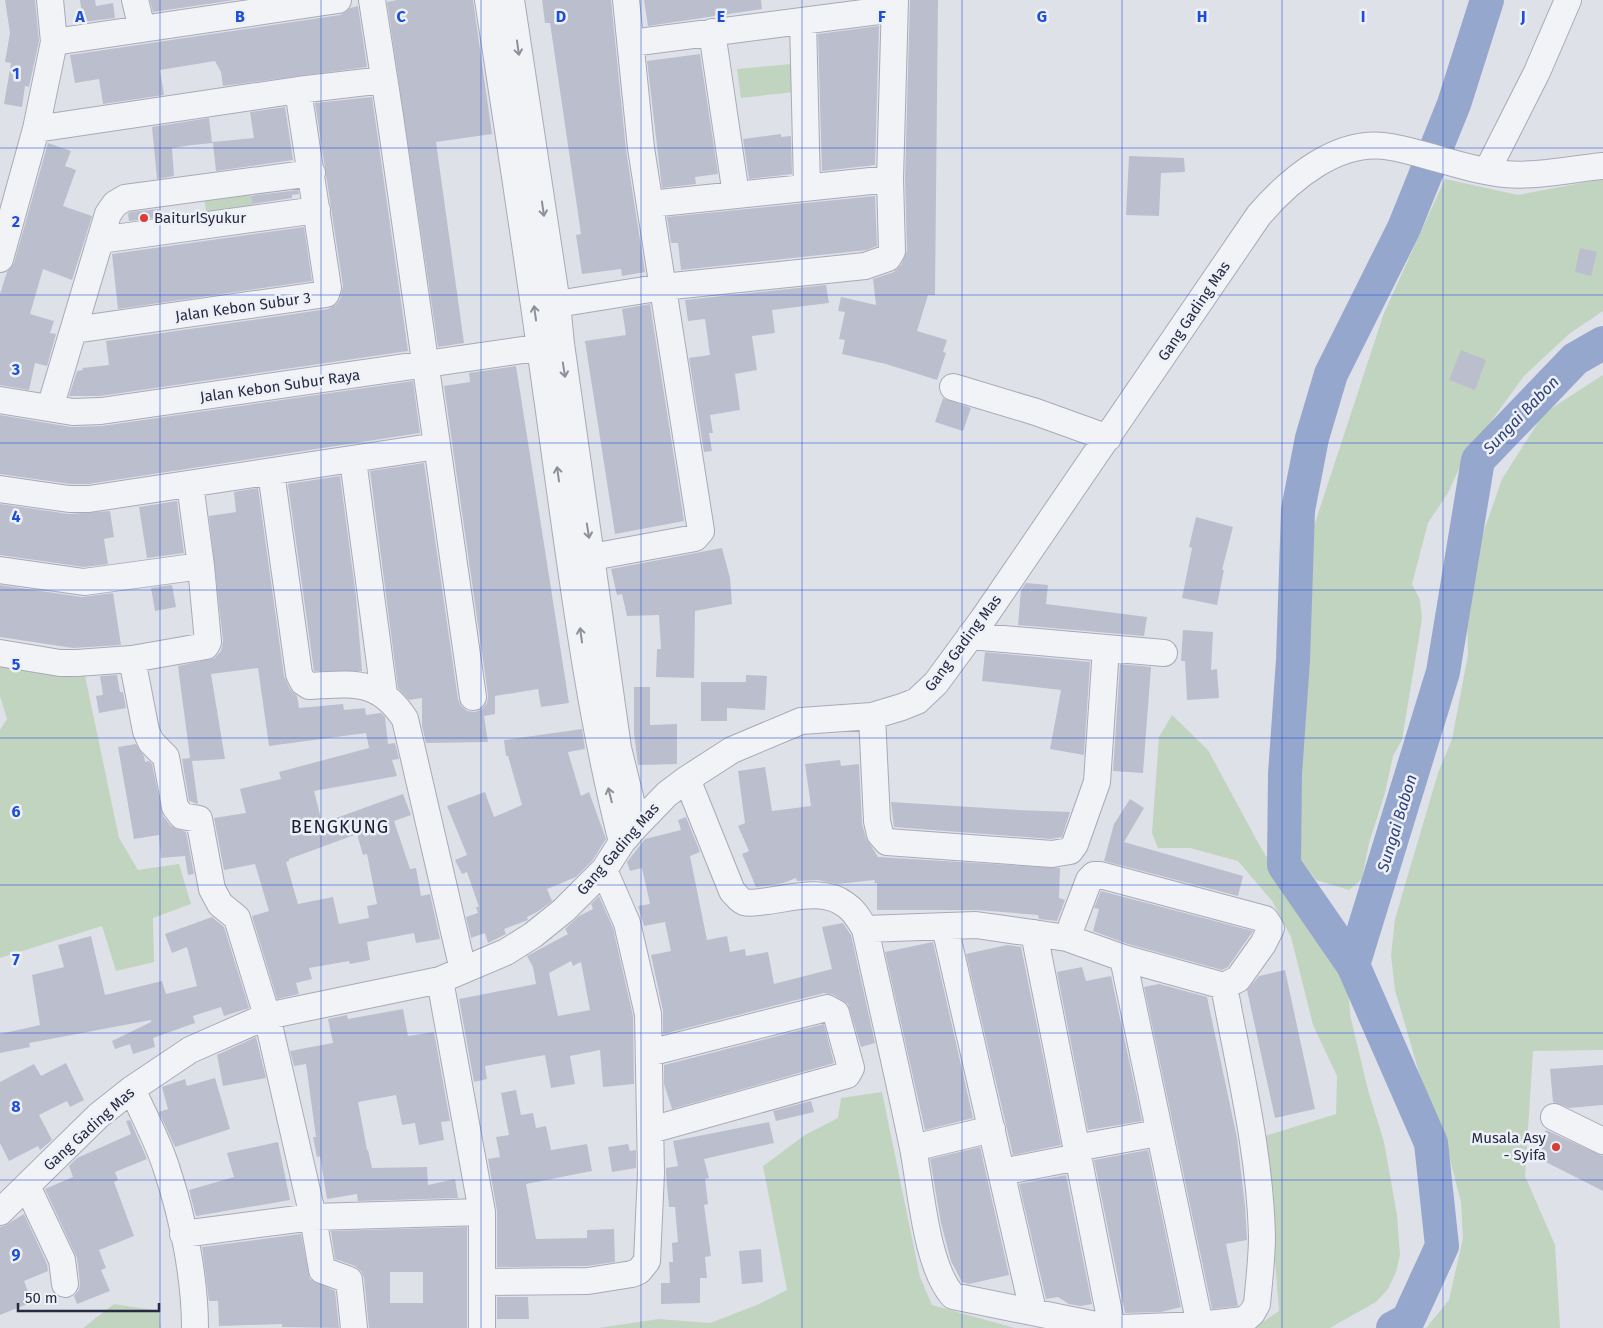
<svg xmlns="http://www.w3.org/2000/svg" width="1603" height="1328" font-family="'Fira Sans',sans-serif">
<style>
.green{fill:#c1d4bf}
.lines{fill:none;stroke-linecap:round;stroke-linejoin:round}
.river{stroke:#96a7cd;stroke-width:34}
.building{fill:#bbbfcd;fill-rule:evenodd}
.minor-casing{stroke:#a8aab7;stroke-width:28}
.minor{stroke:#f2f3f7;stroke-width:26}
.oneway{stroke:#8c8f9c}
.grid{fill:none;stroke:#1d4ed8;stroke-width:1;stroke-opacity:0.55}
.poi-dot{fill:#da3c38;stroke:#eef0f7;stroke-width:2}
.labels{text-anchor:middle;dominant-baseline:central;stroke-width:5;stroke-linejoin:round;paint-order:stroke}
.poi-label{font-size:15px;fill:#262b42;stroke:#eef0f7;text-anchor:start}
.street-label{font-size:15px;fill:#262b42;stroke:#eef0f7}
.water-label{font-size:16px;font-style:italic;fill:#2d4279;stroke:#eef0f7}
.quarter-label{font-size:18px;letter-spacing:1px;fill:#191d32;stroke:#eef0f7}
.grid-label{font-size:16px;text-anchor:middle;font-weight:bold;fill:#1d4ed8;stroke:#eef0f7;stroke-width:5;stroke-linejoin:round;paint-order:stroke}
</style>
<rect width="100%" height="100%" fill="#dfe1e9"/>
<path class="green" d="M 791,64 L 794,92 L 741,98 L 737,69 Z
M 1445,179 L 1518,195 L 1603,179 L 1603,311 L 1569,334 L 1524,376 L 1463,460 L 1448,493 L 1428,523 L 1412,584 L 1420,600 L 1422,619 L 1402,740 L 1393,756 L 1385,793 L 1369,843 L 1362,879 L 1349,890 L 1316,880 L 1297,854 L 1293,810 L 1299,779 L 1305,729 L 1311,535 L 1384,313 Z
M 250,188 L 253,211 L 207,219 L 204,196 Z
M 1603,375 L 1603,1050 L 1533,1051 L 1525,1176 L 1555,1245 L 1560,1328 L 1426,1328 L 1449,1300 L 1463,1238 L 1461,1202 L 1447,1148 L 1425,1093 L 1395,990 L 1391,955 L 1395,919 L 1438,773 L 1452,739 L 1468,655 L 1466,582 L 1502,479 L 1544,413 Z
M 0,660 L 84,671 L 119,838 L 138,870 L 179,864 L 191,904 L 153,918 L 154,962 L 116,971 L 102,926 L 0,958 L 0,730 L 7,719 L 0,696 Z
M 1172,715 L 1208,750 L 1261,848 L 1347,983 L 1351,1019 L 1368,1090 L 1384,1142 L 1397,1215 L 1400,1255 L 1396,1272 L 1388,1289 L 1376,1302 L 1330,1328 L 1254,1328 L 1279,1311 L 1265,1136 L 1336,1114 L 1337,1076 L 1313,1025 L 1291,937 L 1272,901 L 1238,861 L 1190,848 L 1158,848 L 1152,833 L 1159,737 Z
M 882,1092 L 920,1277 L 932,1305 L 1015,1328 L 598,1328 L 659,1319 L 710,1323 L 757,1305 L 787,1290 L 763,1166 L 805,1135 L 838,1118 L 841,1098 Z
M 114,1304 L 159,1311 L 161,1328 L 83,1328 Z"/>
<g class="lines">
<path class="river" d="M 1353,965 L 1284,865 L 1285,774 L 1293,660 L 1298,510 L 1312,438 L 1331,374 L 1404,228 L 1454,104 L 1487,0
M 1393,1328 L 1408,1320 L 1442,1246 L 1431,1143 L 1353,965 L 1443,672 L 1478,460 L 1575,359 L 1603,343"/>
</g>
<path class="building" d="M 5,0 L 35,0 L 39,41 L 29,87 L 25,86 L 22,107 L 4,104 L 11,63 L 5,62 L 10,33 Z
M 80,0 L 95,0 L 96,6 L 113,3 L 115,18 L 83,22 Z
M 150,0 L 235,0 L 153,12 Z
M 397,0 L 473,0 L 492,134 L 436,142 L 464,343 L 438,347 L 387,2 Z
M 542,0 L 611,0 L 626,150 L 645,272 L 622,276 L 621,269 L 582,274 L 576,235 L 581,234 L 553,43 L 550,23 L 545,23 Z
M 644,0 L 761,0 L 762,9 L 648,26 Z
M 910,0 L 938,0 L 935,295 L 928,295 L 917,331 L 947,340 L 943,352 L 946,353 L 937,380 L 886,364 L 842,354 L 845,340 L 839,339 L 845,312 L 838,311 L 841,297 L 876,305 L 873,279 L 894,272 L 901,265 L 907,251 L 905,179 Z
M 358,6 L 367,67 L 223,86 L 221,72 L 215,61 L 160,70 L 164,95 L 103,104 L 99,79 L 75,83 L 70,55 L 340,15 L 350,8 Z
M 879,26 L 875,165 L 822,171 L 818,34 Z
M 700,54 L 718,174 L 695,177 L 696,184 L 662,188 L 647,61 Z
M 372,97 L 408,351 L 100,396 L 69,396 L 77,371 L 83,370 L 82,368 L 109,365 L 106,341 L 328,309 L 336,305 L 340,299 L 343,286 L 315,103 Z
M 285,107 L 293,160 L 216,171 L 213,143 L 192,145 L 172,148 L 174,176 L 157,179 L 152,127 L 209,118 L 212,142 L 254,138 L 250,112 Z
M 781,134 L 781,137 L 791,136 L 792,174 L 749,179 L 743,139 Z
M 48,143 L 71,151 L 65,166 L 76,170 L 63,206 L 92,216 L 72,280 L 43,269 L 30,314 L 54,321 L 50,333 L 56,334 L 47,366 L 35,363 L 29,390 L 0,385 L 0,294 L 7,272 L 14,263 Z
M 1129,156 L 1184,158 L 1185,172 L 1161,173 L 1159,216 L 1126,215 Z
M 298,190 L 299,194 L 292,195 L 292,198 L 252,204 L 251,196 Z
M 875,196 L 877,246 L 867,250 L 681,270 L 678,243 L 671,243 L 667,217 Z
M 159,209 L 160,217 L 129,221 L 128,214 L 130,212 Z
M 304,227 L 312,281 L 118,309 L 112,254 Z
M 1580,248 L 1597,252 L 1591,276 L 1575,272 Z
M 826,285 L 829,303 L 772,310 L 775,333 L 752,336 L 757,370 L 735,374 L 740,410 L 710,415 L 713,433 L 709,433 L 712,451 L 704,452 L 689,358 L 710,355 L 705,319 L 688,321 L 685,300 Z
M 650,304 L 684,521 L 615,534 L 585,341 L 626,335 L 622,309 Z
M 1461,350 L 1486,360 L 1475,390 L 1449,380 Z
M 516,366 L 569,703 L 541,707 L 538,689 L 495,696 L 495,714 L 484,716 L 488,742 L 426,743 L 422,726 L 422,698 L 409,700 L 398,688 L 370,471 L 424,463 L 458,699 L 461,706 L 467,711 L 475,712 L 482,709 L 487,703 L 488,695 L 444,386 L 470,382 L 469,373 Z
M 413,381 L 420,433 L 88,484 L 70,484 L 0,474 L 0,415 L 71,427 L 102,426 Z
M 943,398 L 971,408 L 963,431 L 935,422 Z
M 340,476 L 356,597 L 362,671 L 314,671 L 288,484 Z
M 258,488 L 284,676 L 290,689 L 297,696 L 299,708 L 343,704 L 344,710 L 365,708 L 366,715 L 381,713 L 385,717 L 388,744 L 395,743 L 399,759 L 392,760 L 397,776 L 314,791 L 322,823 L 403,794 L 411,815 L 394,821 L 410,869 L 416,868 L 421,896 L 430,894 L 440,939 L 416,943 L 414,933 L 367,942 L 370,960 L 350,964 L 349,961 L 309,968 L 312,979 L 296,983 L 299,994 L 277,999 L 252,916 L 269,911 L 255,864 L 224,870 L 214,818 L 246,813 L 240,789 L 281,779 L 279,772 L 369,748 L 366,733 L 269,746 L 258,668 L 211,674 L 225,759 L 192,761 L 198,804 L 189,801 L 182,759 L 190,758 L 178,666 L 215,658 L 221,651 L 223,641 L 209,516 L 236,512 L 234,492 ZM 357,834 L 363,855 L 367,854 L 377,904 L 367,906 L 369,918 L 339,924 L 333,897 L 298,904 L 286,862 L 289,861 L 289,859 Z
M 177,501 L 184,553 L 147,558 L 139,507 Z
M 0,504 L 69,514 L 110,511 L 114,537 L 104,539 L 108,564 L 84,567 L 0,555 Z
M 1196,517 L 1233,527 L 1222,570 L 1224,570 L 1217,605 L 1182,598 L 1192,548 L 1189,547 Z
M 722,548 L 730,578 L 732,604 L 695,611 L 694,678 L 656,677 L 657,649 L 661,649 L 659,615 L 627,616 L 622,594 L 617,595 L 611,569 Z
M 1026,583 L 1048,585 L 1046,604 L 1147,617 L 1144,636 L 1018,625 L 1021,590 Z
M 0,585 L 82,597 L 113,593 L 121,645 L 73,648 L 0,637 Z
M 172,585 L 176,607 L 155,611 L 151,588 Z
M 1183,630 L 1213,632 L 1211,670 L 1217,669 L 1219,698 L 1187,700 L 1185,661 L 1181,661 Z
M 985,652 L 1090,662 L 1084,755 L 1050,749 L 1061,690 L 982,681 Z
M 1120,664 L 1151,667 L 1143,773 L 1113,771 Z
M 117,675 L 120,692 L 123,692 L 126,708 L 99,713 L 96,696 L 103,695 L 100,676 Z
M 746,675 L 767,676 L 765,710 L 727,708 L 727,721 L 701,721 L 701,682 L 746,682 Z
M 634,687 L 650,687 L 650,725 L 677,724 L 677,764 L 638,765 L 634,733 Z
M 582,729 L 585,749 L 568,752 L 581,796 L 589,792 L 606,839 L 592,861 L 576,877 L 547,889 L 552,901 L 537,912 L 527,917 L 528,920 L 504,929 L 506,934 L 488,943 L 485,933 L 471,938 L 466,917 L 478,913 L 476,907 L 479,907 L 467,872 L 462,874 L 455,860 L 467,855 L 447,806 L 485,792 L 494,817 L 522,805 L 508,756 L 506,756 L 504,740 Z
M 136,744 L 144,756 L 145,762 L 149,761 L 152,764 L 163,816 L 171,826 L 186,832 L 194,874 L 188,875 L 185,856 L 161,858 L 159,835 L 134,839 L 118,747 Z
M 840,760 L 841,766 L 859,764 L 862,824 L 866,838 L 878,857 L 1060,868 L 1059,898 L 1065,900 L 1057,921 L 1039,919 L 1038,915 L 978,910 L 877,910 L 877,883 L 874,883 L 875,880 L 837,884 L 818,880 L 797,881 L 796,878 L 784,883 L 756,887 L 742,854 L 749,851 L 738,826 L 745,823 L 738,771 L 765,767 L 772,811 L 811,806 L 805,764 Z
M 1130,799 L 1144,808 L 1124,842 L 1243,876 L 1238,896 L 1104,861 L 1114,824 Z
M 891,802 L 1018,810 L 1070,812 L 1062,837 L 1051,839 L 894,827 Z
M 686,817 L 700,852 L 690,856 L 707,940 L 727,936 L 730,952 L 745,949 L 746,956 L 768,952 L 774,984 L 832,969 L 822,927 L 843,923 L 851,935 L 875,1043 L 861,1047 L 848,1004 L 834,995 L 824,993 L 663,1034 L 663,1011 L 651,955 L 671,951 L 665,922 L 644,926 L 638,906 L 650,904 L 642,868 L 630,871 L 627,862 L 645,839 L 681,830 L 678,820 Z
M 1101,891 L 1253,931 L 1228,967 L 1222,970 L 1128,944 L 1093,931 L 1099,909 L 1094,908 Z
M 599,896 L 613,928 L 633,1016 L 634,1084 L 603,1087 L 600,1050 L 570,1056 L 575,1084 L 551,1088 L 545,1055 L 485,1066 L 487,1079 L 474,1082 L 459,999 L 536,984 L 533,967 L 527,956 L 568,934 L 565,929 L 579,916 L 593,909 L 591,904 ZM 571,961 L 573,966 L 581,962 L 590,1010 L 558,1016 L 549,973 Z
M 212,917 L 224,927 L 249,1008 L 224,1016 L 221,1007 L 193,1016 L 195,1023 L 153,1038 L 155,1047 L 133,1054 L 130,1044 L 115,1049 L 112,1041 L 151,1022 L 151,1020 L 29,1043 L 30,1047 L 0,1053 L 0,1034 L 40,1025 L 32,975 L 64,967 L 58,945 L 91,936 L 105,995 L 162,981 L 166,994 L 197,986 L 187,947 L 172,953 L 165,934 Z
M 933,942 L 973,1118 L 925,1130 L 885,952 Z
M 1007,945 L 1021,947 L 1061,1145 L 1013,1155 L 966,954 Z
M 1082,967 L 1086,981 L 1111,976 L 1142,1121 L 1088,1130 L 1057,972 Z
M 1285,970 L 1315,1109 L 1275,1118 L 1247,990 L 1259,976 Z
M 1159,984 L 1207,997 L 1237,1138 L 1245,1206 L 1247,1240 L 1226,1244 L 1238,1306 L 1212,1309 L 1144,987 Z
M 403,1009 L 408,1036 L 434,1032 L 450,1121 L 441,1122 L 444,1140 L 419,1145 L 415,1123 L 402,1125 L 396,1095 L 358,1102 L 367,1150 L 368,1150 L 372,1168 L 427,1167 L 428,1185 L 455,1179 L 458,1198 L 358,1201 L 357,1194 L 327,1199 L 320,1156 L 317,1157 L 313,1137 L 316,1137 L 306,1064 L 294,1066 L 290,1051 L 333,1043 L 328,1019 L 347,1015 L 348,1019 Z
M 824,1024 L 834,1063 L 672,1109 L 664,1084 L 664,1065 Z
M 256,1037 L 266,1078 L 223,1086 L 217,1055 Z
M 66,1063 L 84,1100 L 70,1107 L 67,1101 L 39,1115 L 52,1140 L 40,1150 L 38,1146 L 9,1161 L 0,1143 L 0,1082 L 34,1064 L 41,1076 Z
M 1603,1065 L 1603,1105 L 1569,1108 L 1553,1102 L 1550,1069 Z
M 215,1078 L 230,1129 L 175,1147 L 159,1112 L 168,1109 L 162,1087 L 185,1079 L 187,1086 Z
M 516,1090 L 521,1115 L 533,1113 L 536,1128 L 546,1126 L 551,1150 L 587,1144 L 592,1171 L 526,1184 L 536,1239 L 587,1238 L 587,1230 L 614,1229 L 615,1262 L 587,1266 L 497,1267 L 497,1211 L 488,1159 L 500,1157 L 496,1137 L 509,1135 L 501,1093 Z
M 811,1101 L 814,1112 L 776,1121 L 773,1111 Z
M 130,1120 L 147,1159 L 115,1172 L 118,1180 L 114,1182 L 134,1236 L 99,1250 L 106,1268 L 101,1270 L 110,1291 L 77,1304 L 74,1296 L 79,1290 L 80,1283 L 77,1258 L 45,1189 L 73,1177 L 69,1166 L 77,1158 L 131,1134 L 126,1121 Z
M 769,1122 L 774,1143 L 704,1159 L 709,1178 L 705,1179 L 708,1204 L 704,1205 L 711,1256 L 705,1257 L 707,1278 L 700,1278 L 700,1303 L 661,1304 L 661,1283 L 670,1283 L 669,1262 L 673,1262 L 672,1243 L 678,1242 L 675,1207 L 669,1207 L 666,1174 L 666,1168 L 678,1166 L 673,1141 Z
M 1546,1130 L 1603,1156 L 1603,1191 L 1534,1156 Z
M 278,1142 L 290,1200 L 196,1216 L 189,1190 L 234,1177 L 227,1153 Z
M 628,1144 L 630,1151 L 636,1150 L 636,1168 L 612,1172 L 608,1147 Z
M 980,1147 L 1009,1275 L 969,1284 L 962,1282 L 951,1261 L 941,1223 L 930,1159 Z
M 1148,1150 L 1181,1307 L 1161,1312 L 1125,1313 L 1094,1160 Z
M 1066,1175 L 1092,1304 L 1080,1306 L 1069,1304 L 1058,1297 L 1046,1299 L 1019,1184 Z
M 24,1214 L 47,1264 L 48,1271 L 24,1281 L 32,1302 L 0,1315 L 0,1227 L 4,1226 Z
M 467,1227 L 467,1328 L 369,1328 L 364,1278 L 361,1271 L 355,1266 L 335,1259 L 331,1231 ZM 390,1272 L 423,1272 L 423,1303 L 390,1303 Z
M 301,1234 L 310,1279 L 335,1291 L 339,1328 L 282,1327 L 282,1324 L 219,1326 L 218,1301 L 209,1301 L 202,1247 Z
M 761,1249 L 763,1282 L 742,1284 L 739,1251 Z
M 497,1297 L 528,1297 L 529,1319 L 497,1319 Z"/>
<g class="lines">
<defs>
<path id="minor" d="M 50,0 L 54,42
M 135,0 L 142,29
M 372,0 L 390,116 L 473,697
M 488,0 C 512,154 535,308 556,462 C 574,590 590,717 622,842
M 511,0 L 557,304 L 561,344 L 618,748 L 637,825
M 803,21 L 807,187
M 712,32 L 736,195
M 631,43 L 894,9
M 36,129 L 54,42 L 338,0
M 1487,171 L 1537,72 L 1568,0
M 650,204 L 890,179
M 100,240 L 317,210
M 0,259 L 36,129 L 298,90 L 384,80
M 557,304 L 663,287 L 865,266 L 888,258 L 892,251 L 890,179 L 895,0
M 74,330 L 326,294 L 328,288 L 298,90
M 953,387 L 1036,412 L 1108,438
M 0,400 L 73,412 L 101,411 L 557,345
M 50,408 L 108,214 L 115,204 L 125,198 L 312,173
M 353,460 L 384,694
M 271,472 L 299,674 L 303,682 L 309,686 C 353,684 378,678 405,719 L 463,970
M 0,489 L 69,499 L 89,499 L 437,446
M 592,557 L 695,538 L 701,531 L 641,148 L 626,0
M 0,570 L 84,582 L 201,566
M 1106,648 L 1164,653
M 0,653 L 60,663 L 77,663 L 132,659 L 206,646 L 208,642 L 201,566 L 190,484
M 132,659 L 146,731 L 151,742 L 166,757 L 175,807 L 182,816 L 199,819 L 212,889 L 220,904 L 237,918 L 267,1016 L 313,1217 L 322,1270 L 349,1280 L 354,1328
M 872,716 L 877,821 L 880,834 L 887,842 L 1052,854 L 1070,851 L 1075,844 L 1097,782 L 1106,648 L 970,636
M 687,779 L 732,891 C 736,895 739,900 744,902 C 751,904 760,902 767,901 C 792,898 824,888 846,905 C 855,911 860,921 865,929 C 881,1002 898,1075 913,1148 C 921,1189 926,1266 953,1296 L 1111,1328
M 945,927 L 1033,1311
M 865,929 L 976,925 L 1067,938 L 1089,880 L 1094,875 L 1100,875 L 1265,919 L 1271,928 L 1263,944 L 1238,979 L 1224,986 L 1123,958 L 1067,938
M 1034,933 L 1112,1328
M 1123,958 L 1200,1325
M 440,980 L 482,1212 L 482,1328
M 649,1053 L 827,1008 L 836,1013 L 851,1068 L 847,1075 L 651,1130
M 132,1089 C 144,1116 159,1143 167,1170 C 183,1218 195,1278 195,1328
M 1554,1117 L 1603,1141
M 913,1148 L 992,1129
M 1076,1148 L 1158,1133
M 1002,1172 L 1078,1157
M 27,1186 L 62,1260 L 65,1284
M 0,1212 L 98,1116 L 132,1089 L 190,1050 L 267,1016 L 440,980 L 506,952 L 533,935 L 564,910 L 604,870 L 622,842 L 637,825 L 667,794 L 687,779 L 732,750 L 801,721 L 872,716 L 902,707 L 917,701 L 936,683 L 983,619 L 1259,215 C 1290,179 1339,137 1391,147 C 1430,154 1465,170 1505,174 C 1537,177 1571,169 1603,166
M 183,1234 L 313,1217 L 482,1212
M 484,1282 L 588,1281 L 632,1274 L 639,1271 L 647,1261 L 651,1173 L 648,1014 L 627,923 L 604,870
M 1122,1328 L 1200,1325 L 1244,1320 L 1252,1313 L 1257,1304 C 1259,1282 1262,1258 1262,1236 C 1260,1152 1239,1068 1224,986"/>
</defs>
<use href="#minor" class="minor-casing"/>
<use href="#minor" class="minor"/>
</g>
<defs><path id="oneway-shaft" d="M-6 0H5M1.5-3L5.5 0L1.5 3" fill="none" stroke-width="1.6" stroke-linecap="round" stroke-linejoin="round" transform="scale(1.25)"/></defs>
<g class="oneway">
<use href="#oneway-shaft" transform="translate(518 48) rotate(82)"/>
<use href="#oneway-shaft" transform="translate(543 209) rotate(82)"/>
<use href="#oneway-shaft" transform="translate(535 313) rotate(-98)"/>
<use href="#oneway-shaft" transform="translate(564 370) rotate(81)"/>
<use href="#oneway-shaft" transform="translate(558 474) rotate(-98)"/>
<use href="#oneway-shaft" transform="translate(588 531) rotate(81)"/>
<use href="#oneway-shaft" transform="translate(581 635) rotate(-98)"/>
<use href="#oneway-shaft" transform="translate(610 795) rotate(-104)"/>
</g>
<path class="grid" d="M 160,0 L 160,1328M 321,0 L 321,1328M 481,0 L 481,1328M 641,0 L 641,1328M 802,0 L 802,1328M 962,0 L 962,1328M 1122,0 L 1122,1328M 1282,0 L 1282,1328M 1443,0 L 1443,1328M 0,148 L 1603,148M 0,295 L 1603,295M 0,443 L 1603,443M 0,590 L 1603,590M 0,738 L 1603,738M 0,885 L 1603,885M 0,1033 L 1603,1033M 0,1180 L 1603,1180"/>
<g class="poi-dot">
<circle cx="144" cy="218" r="5"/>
<circle cx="1556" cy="1147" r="5"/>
</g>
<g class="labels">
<g class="poi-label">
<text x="154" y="218">BaiturlSyukur</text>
<text x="1546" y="1138" text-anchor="end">Musala Asy<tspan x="1546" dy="17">- Syifa</tspan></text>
</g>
<g class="street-label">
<text transform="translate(243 307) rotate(-8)">Jalan Kebon Subur 3</text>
<text transform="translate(1194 311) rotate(-56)">Gang Gading Mas</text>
<text transform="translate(280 386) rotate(-8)">Jalan Kebon Subur Raya</text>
<text transform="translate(963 643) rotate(-53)">Gang Gading Mas</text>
<text transform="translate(618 849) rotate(-49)">Gang Gading Mas</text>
<text transform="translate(89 1129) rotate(-42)">Gang Gading Mas</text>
</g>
<g class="water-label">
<text transform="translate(1521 415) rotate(-46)">Sungai Babon</text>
<text transform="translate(1397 823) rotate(-73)">Sungai Babon</text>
</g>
<g class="quarter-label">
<text x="340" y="827">BENGKUNG</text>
</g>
</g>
<g class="grid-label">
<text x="80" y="22">A</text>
<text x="240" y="22">B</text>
<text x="401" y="22">C</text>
<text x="561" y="22">D</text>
<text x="721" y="22">E</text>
<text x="882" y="22">F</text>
<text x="1042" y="22">G</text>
<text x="1202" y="22">H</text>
<text x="1363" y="22">I</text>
<text x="1523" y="22">J</text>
<text x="16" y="79">1</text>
<text x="16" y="227">2</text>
<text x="16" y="375">3</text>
<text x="16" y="522">4</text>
<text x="16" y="670">5</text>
<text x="16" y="817">6</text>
<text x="16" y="965">7</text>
<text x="16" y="1112">8</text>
<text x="16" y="1260">9</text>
</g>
<path d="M18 1303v8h141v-8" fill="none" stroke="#262b42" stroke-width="2.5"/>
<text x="25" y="1303" font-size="15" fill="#262b42" stroke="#eef0f7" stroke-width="4" paint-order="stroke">50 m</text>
</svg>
